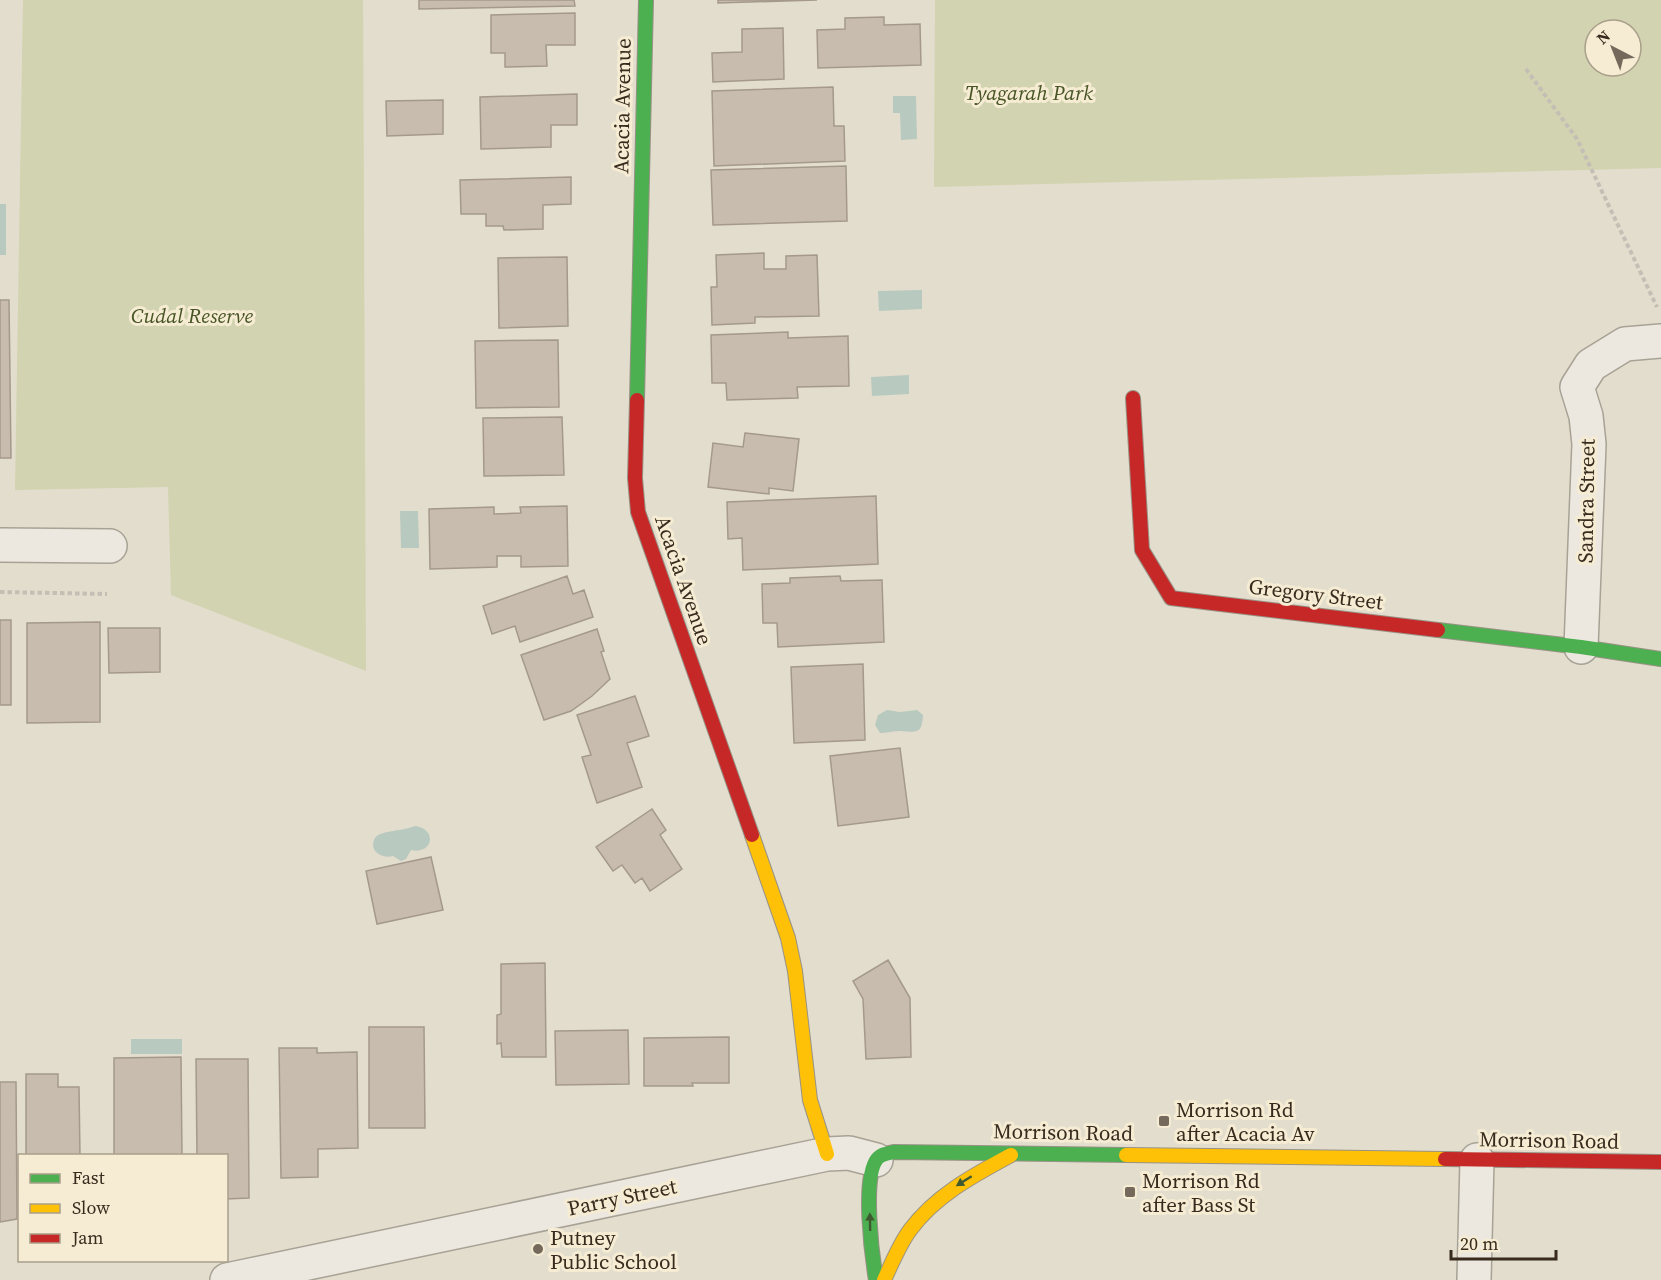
<svg xmlns="http://www.w3.org/2000/svg" width="1661" height="1280" font-family="'Source Serif 4',serif">
<style>
.green{fill:#d2d3b0;fill-rule:evenodd}
.water{fill:#b8c9bf}
.building{fill:#c8bcae;stroke:#a4998c;stroke-width:1.5}
.lines{fill:none;stroke-linecap:round;stroke-linejoin:round}
.street-casing{stroke:#a8a296;stroke-width:36}
.fast-casing{stroke:#989286;stroke-width:16}
.slow-casing{stroke:#989286;stroke-width:16}
.jam-casing{stroke:#989286;stroke-width:16}
.path{stroke:#c4bfb5;stroke-width:4;stroke-dasharray:4.5 3;stroke-linecap:butt}
.street{stroke:#ece8df;stroke-width:33}
.fast{stroke:#4caf50;stroke-width:14}
.slow{stroke:#ffc107;stroke-width:14}
.jam{stroke:#c62828;stroke-width:14}
.oneway{fill:#3f5930}
.poi-dot{fill:#74695b;stroke:#f5ecd3;stroke-width:2}
.labels{text-anchor:middle;dominant-baseline:central;stroke-width:6;stroke-linejoin:round;paint-order:stroke}
.park-label{font-size:21px;font-style:italic;fill:#475425;stroke:#f5ecd3}
.street-label{font-size:21px;fill:#382b1e;stroke:#f5ecd3}
.poi-label{font-size:21px;fill:#382b1e;stroke:#f5ecd3;text-anchor:start}
</style>
<rect width="100%" height="100%" fill="#e3ddcd"/>
<path class="green" d="M 23,0 L 363,0 L 366,671 L 171,595 L 168,487 L 15,490 Z
M 935,0 L 1661,0 L 1661,168 L 934,187 ZM 1595,30 L 1631,30 L 1631,66 L 1595,66 Z"/>
<path class="water" d="M 893,96 L 916,96 L 917,139 L 901,140 L 900,113 L 893,113 Z
M 6,204 L 6,255 L 0,255 L 0,204 Z
M 922,290 L 922,309 L 879,311 L 878,291 Z
M 909,375 L 909,394 L 872,396 L 871,377 Z
M 400,511 L 418,511 L 419,548 L 401,548 Z
M 887,710 L 900,712 L 917,710 L 923,715 C 922,735 916,732 900,731 C 893,731 887,733 880,733 L 875,725 L 878,715 Z
M 415,826 C 438,829 433,855 411,850 L 406,859 L 401,861 L 393,856 C 382,859 368,851 375,838 C 380,830 405,831 415,826 Z
M 131,1039 L 182,1039 L 182,1054 L 131,1054 Z"/>
<path class="building" d="M 419,0 L 574,0 L 575,6 L 419,9 Z
M 718,0 L 817,0 L 718,3 Z
M 575,13 L 575,45 L 546,45 L 547,66 L 505,67 L 505,53 L 491,53 L 491,15 Z
M 884,17 L 884,25 L 920,24 L 921,65 L 818,68 L 817,30 L 845,29 L 845,18 Z
M 783,28 L 784,79 L 713,82 L 712,53 L 742,52 L 742,29 Z
M 833,87 L 834,126 L 844,126 L 845,161 L 714,166 L 712,91 Z
M 577,94 L 577,125 L 551,125 L 551,147 L 481,149 L 480,97 Z
M 443,100 L 443,134 L 387,136 L 386,101 Z
M 846,166 L 847,221 L 713,225 L 711,170 Z
M 571,177 L 571,204 L 543,205 L 543,229 L 504,230 L 503,226 L 486,226 L 486,214 L 461,214 L 460,180 Z
M 764,253 L 764,269 L 786,269 L 786,256 L 817,255 L 819,316 L 755,317 L 755,323 L 712,325 L 711,287 L 717,287 L 716,255 Z
M 567,257 L 568,326 L 499,328 L 498,258 Z
M 0,300 L 9,300 L 11,458 L 0,458 Z
M 788,332 L 788,338 L 848,336 L 849,386 L 797,387 L 798,398 L 727,400 L 726,383 L 712,383 L 711,335 Z
M 558,340 L 559,407 L 476,408 L 475,341 Z
M 562,417 L 564,475 L 484,476 L 483,418 Z
M 745,433 L 799,439 L 793,491 L 769,488 L 769,494 L 708,487 L 713,443 L 743,447 Z
M 876,496 L 878,564 L 743,570 L 742,538 L 728,539 L 727,502 Z
M 567,506 L 568,566 L 521,567 L 521,556 L 497,556 L 497,567 L 430,569 L 429,509 L 494,507 L 494,514 L 521,513 L 520,507 Z
M 567,576 L 573,594 L 584,590 L 593,617 L 520,642 L 515,626 L 492,634 L 483,606 Z
M 840,576 L 841,581 L 882,580 L 884,642 L 778,647 L 777,623 L 763,623 L 762,584 L 790,583 L 790,578 Z
M 0,620 L 11,620 L 11,705 L 0,705 Z
M 100,622 L 100,722 L 27,723 L 27,623 Z
M 108,628 L 160,628 L 160,672 L 109,673 Z
M 597,629 L 604,651 L 601,652 L 610,679 L 592,696 L 571,711 L 544,720 L 521,655 Z
M 863,664 L 865,740 L 794,743 L 791,667 Z
M 635,696 L 649,736 L 627,743 L 642,787 L 597,803 L 582,757 L 591,755 L 577,715 Z
M 900,748 L 909,817 L 838,826 L 830,756 Z
M 652,809 L 666,830 L 660,835 L 682,869 L 650,891 L 642,878 L 635,883 L 622,865 L 613,871 L 596,847 Z
M 431,857 L 443,910 L 377,924 L 366,871 Z
M 888,960 L 910,998 L 911,1057 L 866,1059 L 863,999 L 853,981 Z
M 545,963 L 546,1057 L 502,1057 L 501,1043 L 497,1044 L 497,1015 L 501,1014 L 501,964 Z
M 369,1027 L 424,1027 L 425,1128 L 369,1128 Z
M 628,1030 L 629,1084 L 556,1085 L 555,1031 Z
M 729,1037 L 729,1083 L 692,1083 L 693,1086 L 644,1086 L 644,1038 Z
M 279,1048 L 317,1048 L 317,1053 L 357,1052 L 358,1148 L 318,1149 L 318,1177 L 281,1178 Z
M 181,1057 L 182,1156 L 114,1156 L 114,1058 Z
M 196,1059 L 248,1059 L 249,1198 L 226,1199 L 226,1156 L 197,1156 Z
M 26,1074 L 58,1074 L 58,1087 L 79,1087 L 80,1156 L 26,1156 Z
M 0,1082 L 16,1082 L 17,1219 L 0,1222 Z"/>
<g class="lines">
<defs>
<path id="street" d="M 0,545 L 110,546
M 1581,647 L 1589,444 L 1586,416 L 1577,387 L 1591,365 L 1625,344 L 1661,341
M 227,1280 L 827,1154 L 849,1153 L 876,1160
M 1474,1280 L 1477,1160"/>
<path id="fast" d="M 637,400 L 646,0
M 1438,630 L 1581,647 L 1661,659
M 876,1280 C 872,1256 862,1178 877,1159 C 881,1154 888,1153 894,1152 L 1126,1155"/>
<path id="slow" d="M 752,835 L 788,938 L 795,971 L 810,1100 L 827,1154
M 1126,1155 L 1445,1159
M 884,1280 C 892,1263 899,1245 910,1230 C 936,1195 974,1175 1011,1155"/>
<path id="jam" d="M 1133,398 L 1142,550 L 1171,598 L 1438,630
M 637,400 L 635,478 L 638,512 L 752,835
M 1445,1159 L 1661,1162"/>
</defs>
<use href="#street" class="street-casing"/>
<use href="#fast" class="fast-casing"/>
<use href="#slow" class="slow-casing"/>
<use href="#jam" class="jam-casing"/>
<path class="path" d="M 1526,69 L 1577,139 L 1657,307
M 0,592 L 107,594"/>
<use href="#street" class="street"/>
<use href="#fast" class="fast"/>
<use href="#slow" class="slow"/>
<use href="#jam" class="jam"/>
</g>
<defs><path id="oneway-solid" d="M-6-.8H1V-3.2L6.5 0L1 3.2V.8H-6Z" transform="scale(1.5)"/></defs>
<g class="oneway">
<use href="#oneway-solid" transform="translate(964 1181) rotate(148)"/>
<use href="#oneway-solid" transform="translate(870 1222) rotate(-91)"/>
</g>
<g class="poi-dot">
<rect x="1158" y="1115" width="12" height="12" rx="3"/>
<rect x="1124" y="1186" width="12" height="12" rx="3"/>
<circle cx="538" cy="1249" r="6"/>
</g>
<g class="labels">
<g class="park-label">
<text x="1029" y="92">Tyagarah Park</text>
<text x="192" y="315">Cudal Reserve</text>
</g>
<g class="street-label">
<text transform="translate(622 106) rotate(-89)">Acacia Avenue</text>
<text transform="translate(1586 501) rotate(-89)">Sandra Street</text>
<text transform="translate(684 580) rotate(71)">Acacia Avenue</text>
<text transform="translate(1316 594) rotate(7)">Gregory Street</text>
<text transform="translate(1063 1132) rotate(1)">Morrison Road</text>
<text transform="translate(1549 1140) rotate(1)">Morrison Road</text>
<text transform="translate(622 1197) rotate(-12)">Parry Street</text>
</g>
<g class="poi-label">
<text x="1176" y="1109">Morrison Rd<tspan x="1176" dy="24">after Acacia Av</tspan></text>
<text x="1142" y="1180">Morrison Rd<tspan x="1142" dy="24">after Bass St</tspan></text>
<text x="550" y="1237">Putney<tspan x="550" dy="24">Public School</tspan></text>
</g>
</g>
<rect x="18" y="1154" width="210" height="108" fill="#f5ecd3" stroke="#a99f8b" stroke-width="1.5"/>
<rect x="30" y="1174" width="30" height="9" fill="#4caf50" stroke="#a99f8b" stroke-width="1.5"/>
<text x="72" y="1184" font-size="18" fill="#382b1e">Fast</text>
<rect x="30" y="1204" width="30" height="9" fill="#ffc107" stroke="#a99f8b" stroke-width="1.5"/>
<text x="72" y="1214" font-size="18" fill="#382b1e">Slow</text>
<rect x="30" y="1234" width="30" height="9" fill="#c62828" stroke="#a99f8b" stroke-width="1.5"/>
<text x="72" y="1244" font-size="18" fill="#382b1e">Jam</text>
<g transform="translate(1613 48) rotate(318)"><circle r="28" fill="#f5ecd3" stroke="#a99f8b" stroke-width="1.5"/>
<path d="M0-4.5L10 22L0 15L-10 22Z" fill="#74695b"/>
<text y="-9" font-size="16" font-weight="bold" text-anchor="middle" fill="#382b1e">N</text>
</g>
<path d="M1451 1250v9h105v-9" fill="none" stroke="#382b1e" stroke-width="3"/>
<text x="1460" y="1250" font-size="18" fill="#382b1e" stroke="#f5ecd3" stroke-width="4.5" paint-order="stroke">20 m</text>
</svg>
